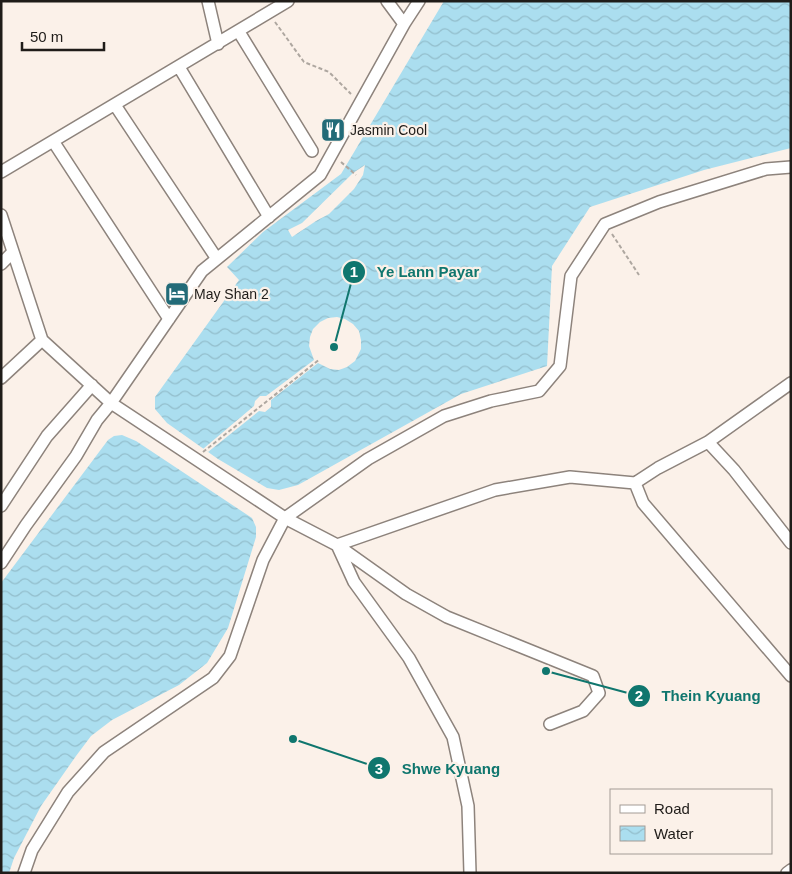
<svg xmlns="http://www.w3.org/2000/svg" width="792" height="874" font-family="Arial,sans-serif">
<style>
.water{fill:url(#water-waves);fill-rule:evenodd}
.pier{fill:#fbf1e9}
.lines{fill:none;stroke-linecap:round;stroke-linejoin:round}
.minor-casing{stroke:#8d837c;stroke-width:14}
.path{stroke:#aea7a0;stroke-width:2;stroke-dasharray:4 2.5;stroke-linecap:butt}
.minor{stroke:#fff;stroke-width:11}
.labels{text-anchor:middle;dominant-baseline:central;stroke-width:4.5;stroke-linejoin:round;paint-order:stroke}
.poi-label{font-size:14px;fill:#1f1c19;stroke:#fbf1e9;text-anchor:start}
.leader{fill:none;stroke:#0f766e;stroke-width:2}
.callout-dot{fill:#0f766e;stroke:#fbf1e9;stroke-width:2}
.mark-label{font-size:15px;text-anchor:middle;font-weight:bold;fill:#fff}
.callout-label{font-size:15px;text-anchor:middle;font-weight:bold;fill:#0f766e;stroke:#fbf1e9;stroke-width:4.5;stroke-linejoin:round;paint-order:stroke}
</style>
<defs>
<pattern id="water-waves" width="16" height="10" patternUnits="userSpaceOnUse" patternTransform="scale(1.25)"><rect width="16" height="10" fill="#abdeef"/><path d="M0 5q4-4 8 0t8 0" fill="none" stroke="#93becc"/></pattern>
</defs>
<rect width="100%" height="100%" fill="#fbf1e9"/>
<path class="water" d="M 444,1 L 791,1 L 791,148 L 704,170 L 590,207 L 552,266 L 547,366 L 461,394 L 298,485 L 279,490 L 267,488 L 218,459 L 167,423 L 155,409 L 155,397 L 239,280 L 227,267 L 263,232 L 341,174 ZM 365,165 L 363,175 L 354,189 L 329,214 L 316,221 L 292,237 L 288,230 L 302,223 L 353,173 Z
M 122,435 L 136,441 L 252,518 L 256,527 L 256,537 L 228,628 L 207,663 L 179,685 L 112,720 L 91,736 L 76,756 L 41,806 L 14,858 L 9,873 L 1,873 L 1,583 L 108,440 L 114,436 Z"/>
<path class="pier" d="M 337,317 L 345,319 L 353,324 L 359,331 L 361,340 L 361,349 L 355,361 L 347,367 L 339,370 L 330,369 L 318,363 L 271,400 L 271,407 L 265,412 L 259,411 L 208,452 L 203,449 L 254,406 L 255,401 L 260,396 L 266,396 L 314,360 L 309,346 L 310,337 L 313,329 L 320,322 L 328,318 Z"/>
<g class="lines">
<defs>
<path id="minor" d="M 208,1 L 218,44
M 387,1 L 404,24 L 419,1
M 239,32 L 312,151
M 179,67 L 269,217
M 115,105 L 217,259
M 53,141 L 169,319
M 1,172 L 288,1
M 1,215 L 42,340 L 111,403 L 285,518 L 337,545 L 495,490 L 570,477 L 635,483 L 658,468 L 708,442 L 791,383
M 1,264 L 13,252
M 1,378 L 42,340
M 708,442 L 734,470 L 791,543
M 635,483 L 643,503 L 791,676
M 1,506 L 47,436 L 92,385
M 337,545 L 406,594 L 447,617 L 593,676 L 599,693 L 583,711 L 550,724
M 338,547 L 354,582 L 409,658 L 453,737 L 468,806 L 470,873
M 1,563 L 26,525 L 76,456 L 97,420 L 111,403 L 202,271 L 320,175 L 404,24
M 24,873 L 32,850 L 68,792 L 104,752 L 213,678 L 230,656 L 263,560 L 285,518 L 368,459 L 444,416 L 491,401 L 539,391 L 560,366 L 571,276 L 605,224 L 659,202 L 766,169 L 791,167
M 787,873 L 791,870"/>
</defs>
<use href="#minor" class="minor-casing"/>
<path class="path" d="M 275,22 L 304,62 L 329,72 L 351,94
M 341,162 L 356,175
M 612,234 L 639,275
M 203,452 L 320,359"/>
<use href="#minor" class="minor"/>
</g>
<defs>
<symbol id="restaurant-square" viewBox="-11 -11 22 22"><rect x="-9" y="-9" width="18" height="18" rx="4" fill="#236b78" stroke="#fbf1e9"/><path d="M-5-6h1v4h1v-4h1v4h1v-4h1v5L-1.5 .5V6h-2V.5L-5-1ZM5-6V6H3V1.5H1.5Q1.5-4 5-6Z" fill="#fff"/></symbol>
<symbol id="hotel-square" viewBox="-11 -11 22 22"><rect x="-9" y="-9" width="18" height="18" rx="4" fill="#236b78" stroke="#fbf1e9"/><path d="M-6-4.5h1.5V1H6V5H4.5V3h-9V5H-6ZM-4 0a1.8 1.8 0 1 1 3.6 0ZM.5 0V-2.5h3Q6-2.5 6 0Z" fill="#fff"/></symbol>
</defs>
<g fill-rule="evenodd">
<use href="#restaurant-square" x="319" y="116" width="28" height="28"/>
<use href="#hotel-square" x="163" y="280" width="28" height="28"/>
</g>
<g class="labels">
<g class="poi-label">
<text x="350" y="130">Jasmin Cool</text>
<text x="194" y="294">May Shan 2</text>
</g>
</g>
<path class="leader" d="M334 347L354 272M546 671L639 696M293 739L379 768"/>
<g class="callout-dot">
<circle cx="334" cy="347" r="5"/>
<circle cx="546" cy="671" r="5"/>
<circle cx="293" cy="739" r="5"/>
<circle cx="354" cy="272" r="12"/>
<circle cx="639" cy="696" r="12"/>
<circle cx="379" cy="768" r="12"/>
</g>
<g class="mark-label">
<text x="354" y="277">1</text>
<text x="639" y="701">2</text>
<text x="379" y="774">3</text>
</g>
<g class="callout-label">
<text x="428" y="277">Ye Lann Payar</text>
<text x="711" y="701">Thein Kyuang</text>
<text x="451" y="774">Shwe Kyuang</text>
</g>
<rect width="792" height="874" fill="none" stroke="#1f1c19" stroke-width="5"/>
<rect x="610" y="789" width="162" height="65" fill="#fbf1e9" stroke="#a39c96"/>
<rect x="620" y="805" width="25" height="8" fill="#ffffff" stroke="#a39c96"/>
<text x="654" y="814" font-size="15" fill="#1f1c19">Road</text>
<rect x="620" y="826" width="25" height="15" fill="url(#water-waves)" stroke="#a39c96"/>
<text x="654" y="839" font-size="15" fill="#1f1c19">Water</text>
<path d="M22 42v8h82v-8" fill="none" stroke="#1f1c19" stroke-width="2.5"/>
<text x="30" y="42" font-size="15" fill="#1f1c19" stroke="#fbf1e9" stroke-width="4" paint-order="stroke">50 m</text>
</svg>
